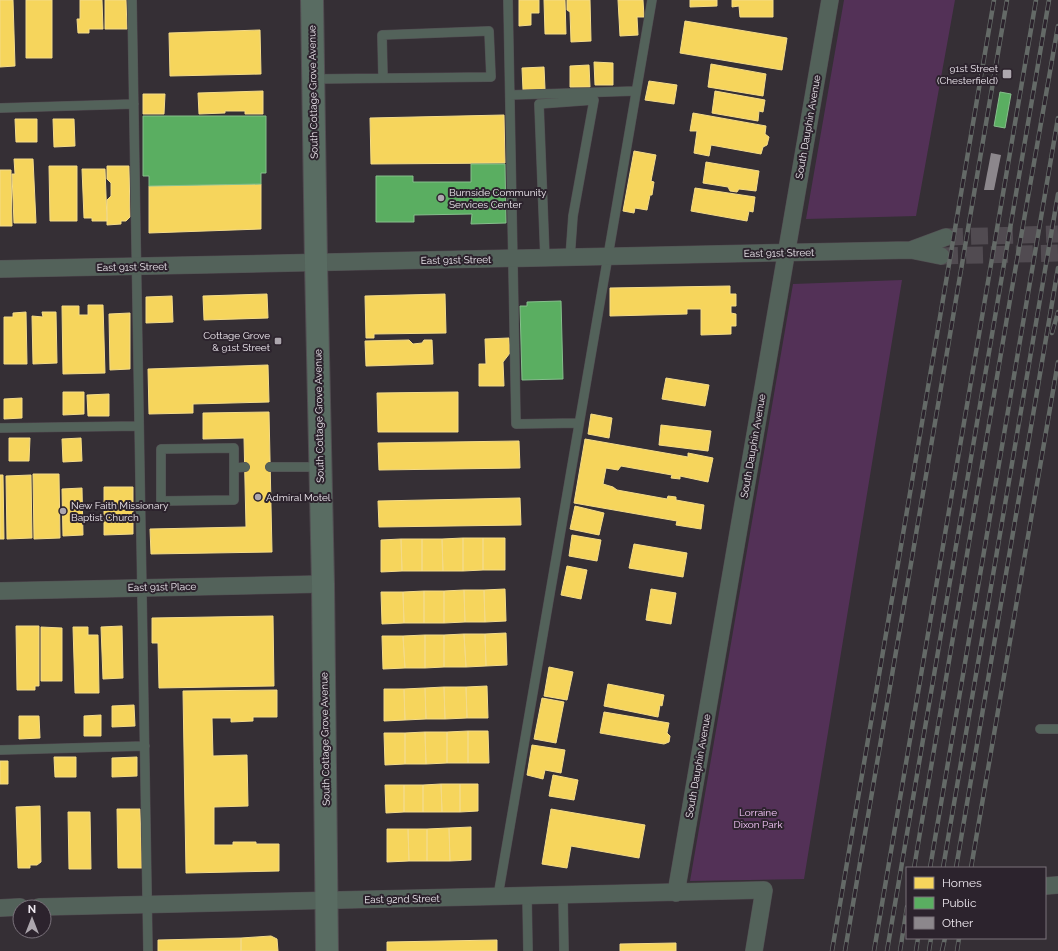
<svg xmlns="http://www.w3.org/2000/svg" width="1058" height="951" font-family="Raleway,sans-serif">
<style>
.green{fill:#533157}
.homes{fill:#f6d55c;stroke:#f4db88}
.public{fill:#5aae61;stroke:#86bf8c}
.building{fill:#8c878c}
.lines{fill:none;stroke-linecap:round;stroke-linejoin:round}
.minor-tunnel{stroke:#514b51;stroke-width:17;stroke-dasharray:17 8;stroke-linecap:butt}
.service-casing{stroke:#524d52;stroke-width:10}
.minor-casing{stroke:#524d52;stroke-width:18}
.secondary-casing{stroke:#524d52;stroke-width:24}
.service{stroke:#53625a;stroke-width:9}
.minor{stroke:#53625a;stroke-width:17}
.secondary{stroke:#596c62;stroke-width:22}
.rail-casing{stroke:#646a67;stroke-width:4.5}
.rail{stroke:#2c232d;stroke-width:3;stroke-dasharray:9;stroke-linecap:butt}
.poi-dot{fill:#ada7ae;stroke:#2c232d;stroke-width:1.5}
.labels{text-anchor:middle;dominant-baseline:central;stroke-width:4;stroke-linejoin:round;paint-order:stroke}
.poi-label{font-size:10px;fill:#eee8ef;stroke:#2c232d;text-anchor:start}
.street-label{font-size:10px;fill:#eee8ef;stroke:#2c232d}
.park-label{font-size:10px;fill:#f7c8fb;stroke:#2c232d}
</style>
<rect width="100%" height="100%" fill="#352f35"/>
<path class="green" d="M 844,0 L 955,0 L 916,216 L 806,219 Z
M 902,280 L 804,879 L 690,881 L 793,284 Z"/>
<path class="homes" d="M 0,0 L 13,0 L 15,66 L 0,67 Z
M 26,0 L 52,0 L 52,58 L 26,58 Z
M 80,0 L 102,0 L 103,29 L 89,29 L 89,33 L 78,33 L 77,19 L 80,19 Z
M 105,0 L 126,0 L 127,29 L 105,29 Z
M 519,0 L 539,0 L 539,13 L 531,13 L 531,25 L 519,26 Z
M 544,0 L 565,0 L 566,34 L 545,34 Z
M 567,0 L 590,0 L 591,41 L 571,42 L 570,12 L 567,10 Z
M 618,0 L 643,0 L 644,17 L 637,17 L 638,35 L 620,36 Z
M 690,0 L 717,0 L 717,6 L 690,7 Z
M 732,0 L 773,0 L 773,17 L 740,17 L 739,6 L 732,7 Z
M 685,21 L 787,38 L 782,70 L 680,53 Z
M 260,30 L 261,74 L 170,76 L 169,33 Z
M 594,62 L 613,63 L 613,85 L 595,85 Z
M 711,64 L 766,74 L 763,96 L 708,87 Z
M 589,65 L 590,87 L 570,87 L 570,66 Z
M 544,67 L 545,89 L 523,90 L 522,68 Z
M 649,81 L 677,85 L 674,104 L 645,100 Z
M 263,91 L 263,114 L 245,114 L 245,111 L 225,111 L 225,113 L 199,114 L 198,93 Z
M 715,91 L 765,100 L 763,112 L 759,111 L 758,121 L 712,113 Z
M 143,94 L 165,94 L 164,114 L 143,114 Z
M 693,113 L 766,126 L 765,134 L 769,137 L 767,145 L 763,147 L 761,154 L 711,145 L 709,156 L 694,153 L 697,131 L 690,131 Z
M 504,115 L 505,163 L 371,164 L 370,118 Z
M 15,119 L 37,119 L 37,142 L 16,142 Z
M 53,119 L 74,119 L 75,146 L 54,147 Z
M 634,151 L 656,155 L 651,181 L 654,182 L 652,195 L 650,195 L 647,210 L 635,208 L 634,213 L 623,211 Z
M 14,159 L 33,159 L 36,223 L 14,223 L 12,174 L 15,174 Z
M 706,162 L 759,171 L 756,191 L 739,189 L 737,192 L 730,191 L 728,187 L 703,183 Z
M 49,166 L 77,166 L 77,221 L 50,221 Z
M 107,166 L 129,166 L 130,217 L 126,221 L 121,221 L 121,224 L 107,225 L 107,200 L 111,196 L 111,183 L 107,179 Z
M 82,169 L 105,169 L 107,221 L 92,221 L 92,218 L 84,218 Z
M 0,170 L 11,170 L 12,226 L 0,226 Z
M 261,184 L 261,229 L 149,233 L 149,186 Z
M 695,188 L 755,197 L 753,212 L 749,211 L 747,221 L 691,211 Z
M 730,286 L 730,294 L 736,294 L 736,306 L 731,306 L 731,313 L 736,314 L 736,326 L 731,326 L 731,334 L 701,335 L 701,309 L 687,309 L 687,314 L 610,316 L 610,288 Z
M 267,294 L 268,318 L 204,320 L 203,296 Z
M 445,294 L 446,333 L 374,334 L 374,338 L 366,338 L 365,296 Z
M 172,296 L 173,322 L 146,323 L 146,297 Z
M 88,305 L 103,305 L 105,373 L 63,374 L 62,306 L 79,306 L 79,315 L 88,315 Z
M 26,312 L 27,364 L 4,364 L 4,317 L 13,317 L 13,313 Z
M 42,312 L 56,312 L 57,363 L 33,364 L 32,316 L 43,317 Z
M 130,313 L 130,369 L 110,370 L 109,314 Z
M 509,338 L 510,353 L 503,362 L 504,386 L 479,386 L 479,364 L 486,364 L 485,339 Z
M 409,340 L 413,344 L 422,343 L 424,340 L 432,340 L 433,364 L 366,366 L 365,341 Z
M 268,365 L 269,402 L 193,404 L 193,413 L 149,414 L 148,369 Z
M 666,378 L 709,385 L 705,406 L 662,399 Z
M 63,392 L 84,392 L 84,414 L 63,415 Z
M 458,392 L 458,432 L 378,432 L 377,393 Z
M 109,394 L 109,416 L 88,416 L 87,395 Z
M 22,398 L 22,418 L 4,419 L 4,399 Z
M 269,412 L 272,552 L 151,554 L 150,529 L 246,527 L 244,438 L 203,439 L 203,413 Z
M 591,414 L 612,418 L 609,438 L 588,434 Z
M 661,425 L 711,431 L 708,451 L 659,445 Z
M 9,438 L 30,438 L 29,461 L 9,461 Z
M 81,438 L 82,461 L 63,462 L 62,439 Z
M 585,439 L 688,457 L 688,453 L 713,458 L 708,482 L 680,476 L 680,479 L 671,478 L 672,475 L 621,466 L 618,470 L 606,468 L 603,484 L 613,487 L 617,490 L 667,499 L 668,496 L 676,497 L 676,500 L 704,505 L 701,529 L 676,525 L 677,521 L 574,503 Z
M 519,441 L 520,468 L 379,470 L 378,443 Z
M 33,474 L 59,474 L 60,538 L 34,539 Z
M 0,475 L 3,475 L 4,539 L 0,539 Z
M 31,475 L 32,538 L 7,539 L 6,476 Z
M 104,487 L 133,487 L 133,534 L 104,535 Z
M 82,488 L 83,535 L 63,536 L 62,489 Z
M 520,498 L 521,525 L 379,527 L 378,501 Z
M 575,506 L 604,513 L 599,535 L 570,529 Z
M 572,535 L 601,540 L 597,561 L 569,556 Z
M 463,538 L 463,571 L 443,571 L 442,539 Z
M 463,538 L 483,538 L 483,570 L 463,571 Z
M 483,538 L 505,538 L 505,570 L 483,570 Z
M 401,539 L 402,571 L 381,572 L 381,540 Z
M 401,539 L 422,539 L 422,571 L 402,571 Z
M 422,539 L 442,539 L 443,571 L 422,571 Z
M 634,544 L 687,553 L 683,577 L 629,568 Z
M 567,566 L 587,570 L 581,599 L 561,595 Z
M 505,589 L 506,621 L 485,622 L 484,590 Z
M 651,589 L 676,593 L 671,624 L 646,620 Z
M 464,590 L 465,622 L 444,623 L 444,591 Z
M 464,590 L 484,590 L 485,622 L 465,622 Z
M 424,591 L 444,591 L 444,623 L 424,623 Z
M 424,591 L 424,623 L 404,623 L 403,592 Z
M 381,592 L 403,592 L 404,623 L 382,624 Z
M 273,616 L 274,686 L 159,688 L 158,643 L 152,643 L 152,618 Z
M 16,626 L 39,626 L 39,686 L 35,686 L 35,690 L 17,690 Z
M 122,626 L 123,678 L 103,679 L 101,627 Z
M 41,627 L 62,628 L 62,681 L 41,681 Z
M 73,627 L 88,627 L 88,635 L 98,635 L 99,693 L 75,693 Z
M 506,633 L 507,665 L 486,666 L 485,634 Z
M 464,634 L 485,634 L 486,666 L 466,667 Z
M 464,634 L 466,667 L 444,667 L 444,635 Z
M 425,635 L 425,668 L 405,668 L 403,636 Z
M 425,635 L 444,635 L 444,667 L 425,668 Z
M 382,636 L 403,636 L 405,668 L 383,669 Z
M 549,667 L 573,672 L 567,700 L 544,696 Z
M 608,684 L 664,695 L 662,706 L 660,705 L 658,717 L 604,706 Z
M 487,686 L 488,718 L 467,718 L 466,687 Z
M 444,687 L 466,687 L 467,718 L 445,719 Z
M 444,687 L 445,719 L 426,719 L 425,688 Z
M 425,688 L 426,719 L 405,720 L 404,689 Z
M 384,689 L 404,689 L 405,720 L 384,721 Z
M 277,690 L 277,717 L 253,717 L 253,721 L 231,722 L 231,718 L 212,718 L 213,756 L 247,755 L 248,806 L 214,807 L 214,845 L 233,845 L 233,842 L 256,842 L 256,844 L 279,844 L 279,871 L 186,873 L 183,691 Z
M 542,698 L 564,702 L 556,743 L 534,739 Z
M 134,705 L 135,726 L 112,727 L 112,706 Z
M 604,712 L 669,723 L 667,733 L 670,736 L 669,742 L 664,744 L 600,733 Z
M 101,715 L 101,736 L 84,736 L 84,716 Z
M 19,716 L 39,716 L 40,738 L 19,739 Z
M 468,731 L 468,763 L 447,763 L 447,732 Z
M 468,731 L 488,731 L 489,763 L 468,763 Z
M 425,732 L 426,764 L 405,764 L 405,733 Z
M 425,732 L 447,732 L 447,763 L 426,764 Z
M 384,733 L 405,733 L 405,764 L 385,765 Z
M 532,745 L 565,750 L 561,773 L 545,770 L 543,779 L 527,775 Z
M 54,757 L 76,757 L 76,777 L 55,777 Z
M 137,757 L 137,776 L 112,777 L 112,758 Z
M 0,761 L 8,761 L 8,784 L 0,784 Z
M 553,775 L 578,780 L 574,800 L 549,796 Z
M 441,784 L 460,784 L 460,812 L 442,812 Z
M 441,784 L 442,812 L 423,812 L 423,785 Z
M 460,784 L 478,784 L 478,811 L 460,812 Z
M 385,785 L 404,785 L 404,812 L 386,813 Z
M 404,785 L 423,785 L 423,812 L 404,812 Z
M 40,806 L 41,862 L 37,865 L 30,865 L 30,868 L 18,868 L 16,807 Z
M 117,809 L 140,809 L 142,868 L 118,868 Z
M 551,809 L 645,825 L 639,858 L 571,846 L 567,868 L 542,864 Z
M 68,812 L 90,812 L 91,869 L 69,869 Z
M 471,827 L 471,860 L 450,861 L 449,828 Z
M 449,828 L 450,861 L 427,861 L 427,829 Z
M 387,829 L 408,829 L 409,861 L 387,862 Z
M 408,829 L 427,829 L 427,861 L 409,861 Z
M 271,936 L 277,939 L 278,951 L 241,951 L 241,938 Z
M 241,938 L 241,951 L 158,951 L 158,940 Z
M 497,940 L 497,951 L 387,951 L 387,942 Z
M 676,943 L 676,951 L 620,951 L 620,944 Z"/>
<path class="public" d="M 1000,92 L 1011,94 L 1005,128 L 994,126 Z
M 143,116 L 266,116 L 266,173 L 261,173 L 261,184 L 149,186 L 149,176 L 143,176 Z
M 471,164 L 505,164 L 506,223 L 471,224 L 472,214 L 414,215 L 414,222 L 376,222 L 376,176 L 413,176 L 413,182 L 471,182 Z
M 561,301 L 563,379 L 522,380 L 520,306 L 527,306 L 527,302 Z"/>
<path class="building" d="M 991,153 L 1001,155 L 994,190 L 984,190 Z"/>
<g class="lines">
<path class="minor-tunnel" d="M 946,237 L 1058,234
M 941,256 L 1058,253"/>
<defs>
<path id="service" d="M 132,0 L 148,951
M 508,0 L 516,424 L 579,423
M 314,79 L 491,77 L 489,31 L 382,35 L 383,78
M 510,95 L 636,91
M 0,108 L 134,104
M 545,258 L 539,104 L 594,100 L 573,216 L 570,258
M 0,428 L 139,426
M 270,467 L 320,467
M 234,468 L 234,500 L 161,501 L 161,449 L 234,448 L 234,468 L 245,467
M 1040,729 L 1058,729
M 0,750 L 145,746
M 563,895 L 564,951
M 498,896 L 652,0
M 527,896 L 528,951"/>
<path id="minor" d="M 911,250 L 946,237
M 0,269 L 911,250 L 941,256
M 0,591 L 323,584
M 1045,886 L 1058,885
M 676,893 L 830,0
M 39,907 L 764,890 L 754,951
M 0,908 L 20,907"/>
<path id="secondary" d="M 312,0 L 316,263 L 323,584 L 327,951"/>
</defs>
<use href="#service" class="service-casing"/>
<use href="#minor" class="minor-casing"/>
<use href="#secondary" class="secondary-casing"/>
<use href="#service" class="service"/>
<use href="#minor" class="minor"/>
<use href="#secondary" class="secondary"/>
<defs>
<path id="rail" d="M 1052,333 L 1058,312
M 914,868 L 1011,294 L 1058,26
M 930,868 L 1058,118
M 943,868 L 1058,194
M 956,868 L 1058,268
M 971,868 L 1058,362
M 832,951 L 994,0
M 845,951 L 1007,0
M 874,951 L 1036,0
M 887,951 L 1049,0
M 900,951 L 907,907
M 916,951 L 918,938
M 929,951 L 931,938
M 942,951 L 945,938
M 957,951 L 959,938"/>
</defs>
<use href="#rail" class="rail-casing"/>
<use href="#rail" class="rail"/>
</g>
<g class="poi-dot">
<rect x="1002" y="69" width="10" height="10" rx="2"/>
<circle cx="441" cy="198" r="4"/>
<rect x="274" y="337" width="8" height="8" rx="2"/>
<circle cx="258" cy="497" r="4"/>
<circle cx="63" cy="511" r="4"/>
</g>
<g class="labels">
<g class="poi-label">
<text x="998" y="68" text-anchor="end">91st Street<tspan x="998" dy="12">(Chesterfield)</tspan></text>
<text x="449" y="192">Burnside Community<tspan x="449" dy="12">Services Center</tspan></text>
<text x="270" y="335" text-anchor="end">Cottage Grove<tspan x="270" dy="12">&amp; 91st Street</tspan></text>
<text x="266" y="497">Admiral Motel</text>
<text x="71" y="505">New Faith Missionary<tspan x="71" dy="12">Baptist Church</tspan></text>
</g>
<g class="street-label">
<text transform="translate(313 92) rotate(-91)">South Cottage Grove Avenue</text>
<text transform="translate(808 127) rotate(-80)">South Dauphin Avenue</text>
<text transform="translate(779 253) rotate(-1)">East 91st Street</text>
<text transform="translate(456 260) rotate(-1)">East 91st Street</text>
<text transform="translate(132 267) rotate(-1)">East 91st Street</text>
<text transform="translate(319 416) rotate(-91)">South Cottage Grove Avenue</text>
<text transform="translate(753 446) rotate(-80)">South Dauphin Avenue</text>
<text transform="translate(162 587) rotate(-1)">East 91st Place</text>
<text transform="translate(325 739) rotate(-91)">South Cottage Grove Avenue</text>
<text transform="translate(698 766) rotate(-80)">South Dauphin Avenue</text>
<text transform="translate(402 899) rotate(-1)">East 92nd Street</text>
</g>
<g class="park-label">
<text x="758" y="812">Lorraine<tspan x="758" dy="12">Dixon Park</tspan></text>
</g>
</g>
<rect x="906" y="867" width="140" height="72" fill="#2c232d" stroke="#7a727b"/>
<rect x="914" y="877" width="20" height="12" fill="#f6d55c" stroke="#7a727b"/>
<text x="942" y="887" font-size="12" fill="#eee8ef">Homes</text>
<rect x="914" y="897" width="20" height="12" fill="#5aae61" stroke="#7a727b"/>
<text x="942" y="907" font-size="12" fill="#eee8ef">Public</text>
<rect x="914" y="917" width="20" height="12" fill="#8c878c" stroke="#7a727b"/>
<text x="942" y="927" font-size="12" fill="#eee8ef">Other</text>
<g transform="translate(32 919)"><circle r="19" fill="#2c232d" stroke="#7a727b"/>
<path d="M0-3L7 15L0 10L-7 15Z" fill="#ada7ae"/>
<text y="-6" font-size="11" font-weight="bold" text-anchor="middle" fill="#eee8ef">N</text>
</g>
</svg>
